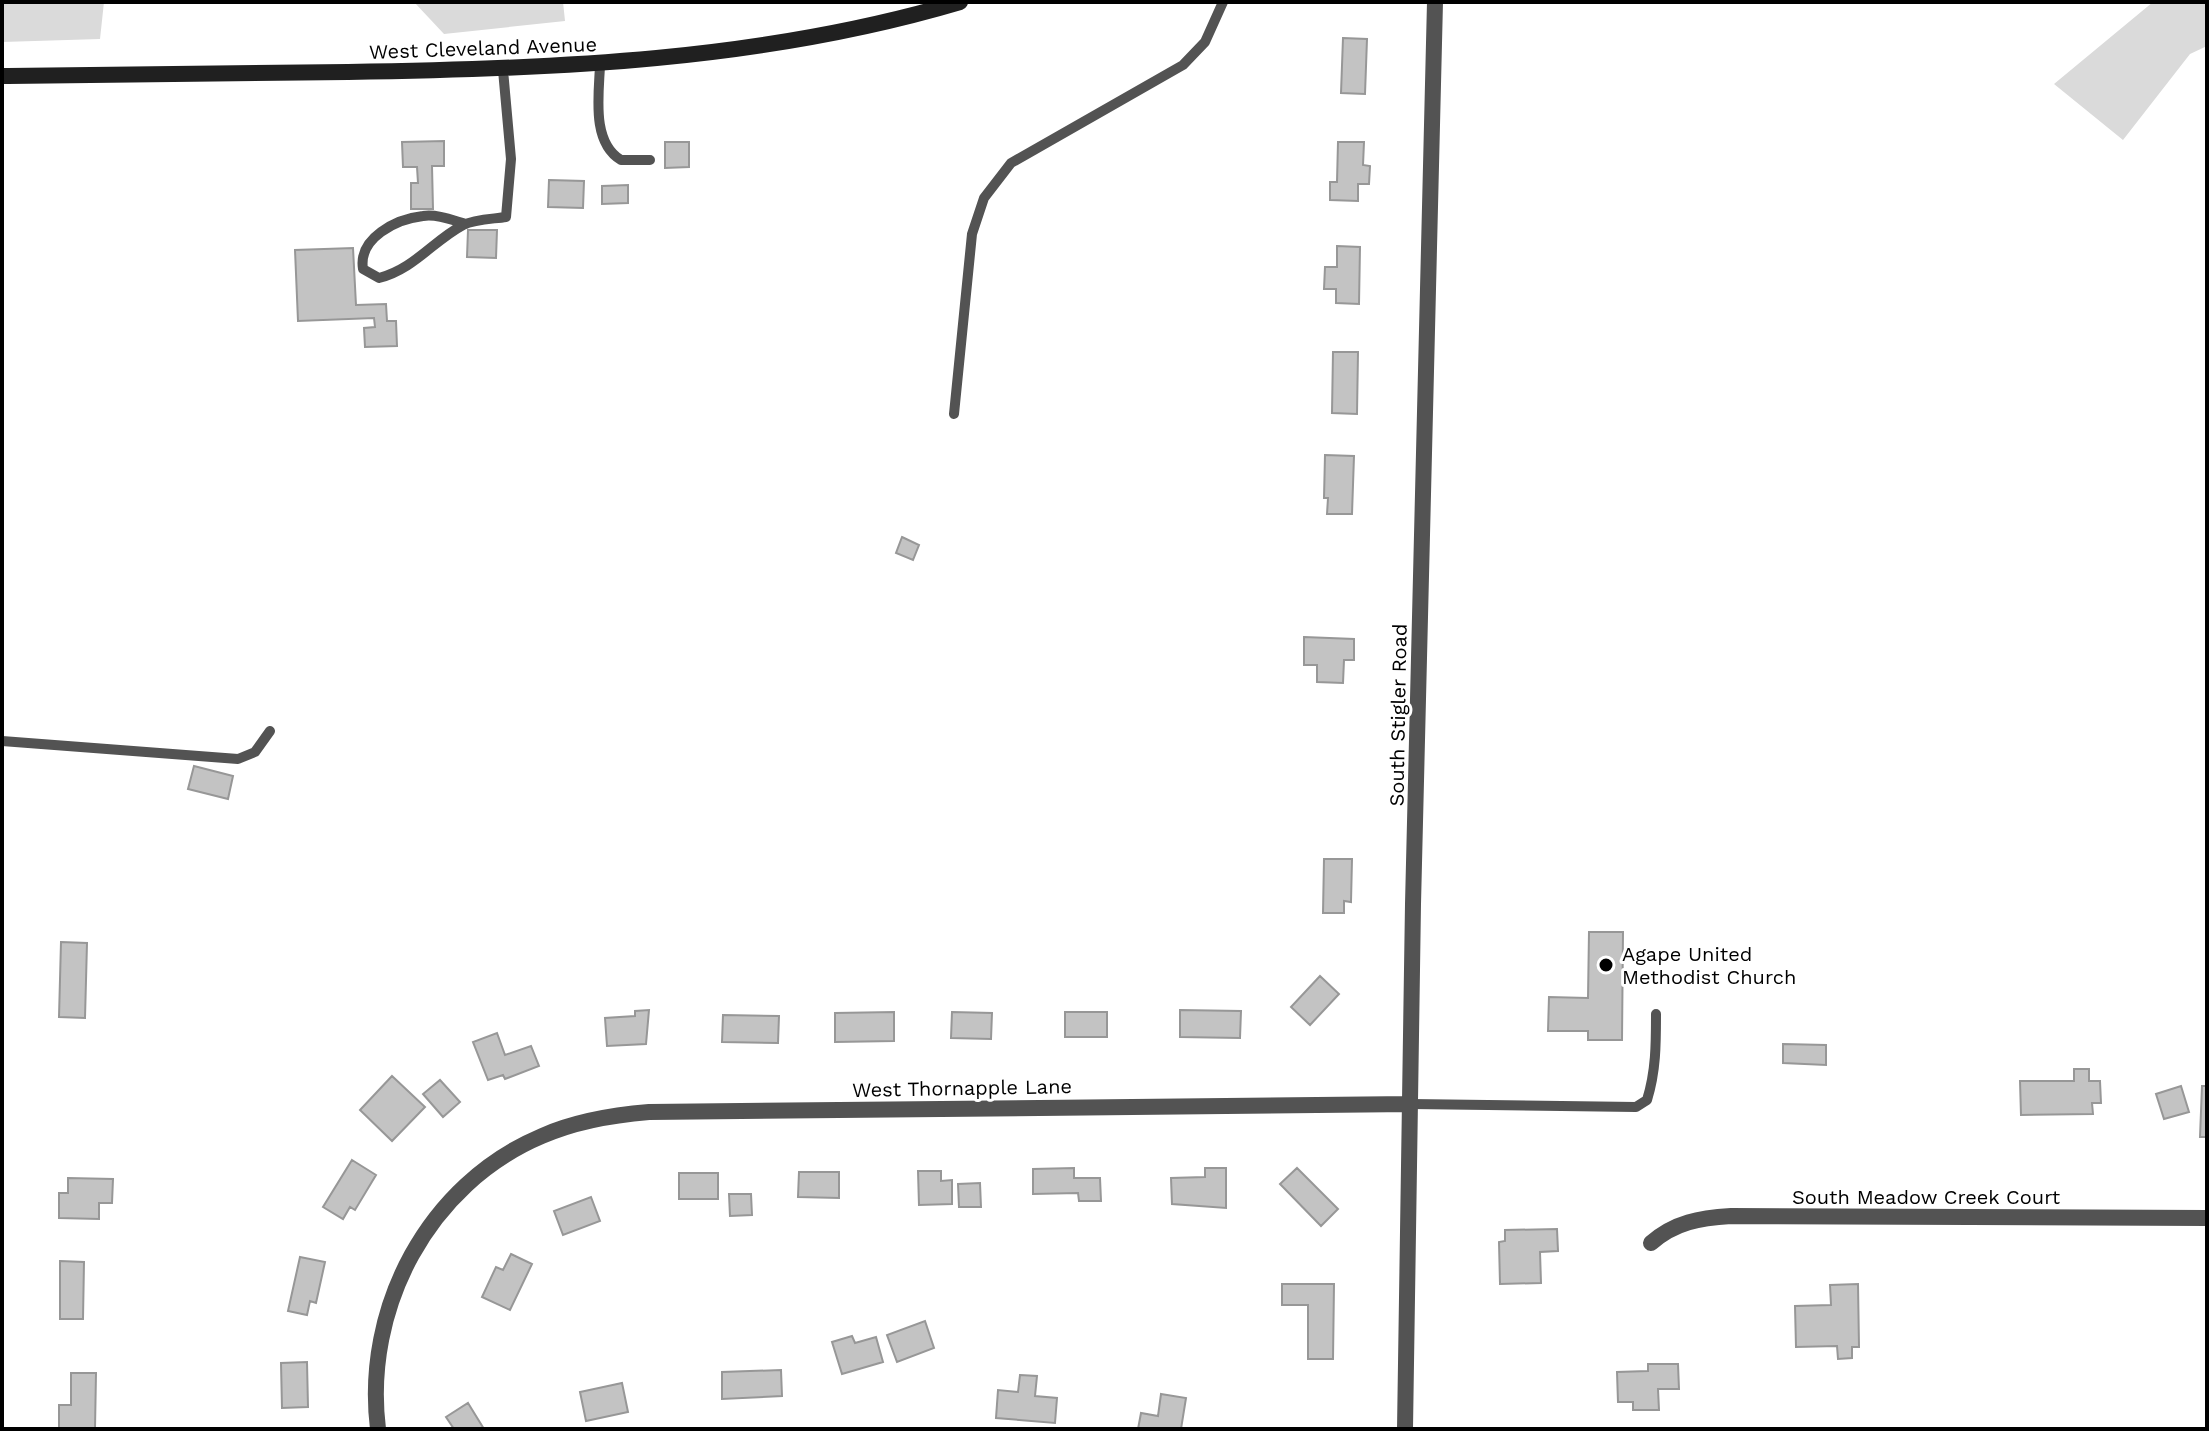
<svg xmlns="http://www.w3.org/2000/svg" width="2209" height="1431" font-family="'Work Sans',sans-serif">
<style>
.green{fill:#dadada}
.building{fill:#c3c3c3;stroke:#979797;stroke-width:2}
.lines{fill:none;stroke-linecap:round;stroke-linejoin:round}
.service{stroke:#535353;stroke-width:10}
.minor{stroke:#535353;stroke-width:16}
.secondary{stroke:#202020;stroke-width:16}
.poi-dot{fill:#000;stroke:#fff;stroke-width:3}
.labels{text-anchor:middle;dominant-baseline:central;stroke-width:6;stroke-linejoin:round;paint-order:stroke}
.street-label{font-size:20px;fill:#000;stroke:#fff}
.poi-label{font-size:20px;fill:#000;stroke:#fff;text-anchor:start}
</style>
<rect width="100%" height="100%" fill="#fff"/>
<path class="green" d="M 2,2 L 104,2 L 100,39 L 2,42 Z
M 414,2 L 563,2 L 565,21 L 444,34 Z
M 2153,2 L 2207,2 L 2207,46 L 2190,54 L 2123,140 L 2054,84 Z"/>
<path class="building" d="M 1343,38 L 1367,39 L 1365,94 L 1341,93 Z
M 444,141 L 444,166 L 432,166 L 433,209 L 411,209 L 411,183 L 418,183 L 417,167 L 403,167 L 402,142 Z
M 665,142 L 689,142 L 689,167 L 665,168 Z
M 1338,142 L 1364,142 L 1363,165 L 1370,166 L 1369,184 L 1358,184 L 1358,201 L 1330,200 L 1330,182 L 1337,182 Z
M 549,180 L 584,181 L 583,208 L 548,207 Z
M 628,185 L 628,203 L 602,204 L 602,186 Z
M 468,230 L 497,230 L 496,258 L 467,257 Z
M 1337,246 L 1360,247 L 1359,304 L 1336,303 L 1336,289 L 1324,289 L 1325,267 L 1337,267 Z
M 353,248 L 356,305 L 386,304 L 387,321 L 396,321 L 397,346 L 365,347 L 364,328 L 375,327 L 374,318 L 298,321 L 295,250 Z
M 1333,352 L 1358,352 L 1357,414 L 1332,413 Z
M 1325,455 L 1354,456 L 1352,514 L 1327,514 L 1328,498 L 1324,498 Z
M 902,537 L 919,545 L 913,560 L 896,553 Z
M 1304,637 L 1354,639 L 1354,660 L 1344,660 L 1343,683 L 1317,682 L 1317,665 L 1304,665 Z
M 194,766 L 233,776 L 228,799 L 188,789 Z
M 1324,859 L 1352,859 L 1351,902 L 1344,901 L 1344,913 L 1323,913 Z
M 1589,932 L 1623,932 L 1622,1040 L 1588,1040 L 1588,1031 L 1548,1031 L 1549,997 L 1588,998 Z
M 61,942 L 87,943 L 85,1018 L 59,1017 Z
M 1320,976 L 1339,994 L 1310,1025 L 1291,1007 Z
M 649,1010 L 646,1044 L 607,1046 L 605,1018 L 635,1016 L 635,1011 Z
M 1180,1010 L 1241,1011 L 1240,1038 L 1180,1037 Z
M 894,1012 L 894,1041 L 835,1042 L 835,1013 Z
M 952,1012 L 992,1013 L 991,1039 L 951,1038 Z
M 1065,1012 L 1107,1012 L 1107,1037 L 1065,1037 Z
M 723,1015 L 779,1016 L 778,1043 L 722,1042 Z
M 497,1033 L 505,1055 L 531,1046 L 539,1066 L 505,1079 L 503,1075 L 488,1080 L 473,1042 Z
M 1783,1044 L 1826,1045 L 1826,1065 L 1783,1063 Z
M 2074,1069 L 2089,1069 L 2089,1081 L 2100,1081 L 2101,1103 L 2092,1103 L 2093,1114 L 2021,1115 L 2020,1081 L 2074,1081 Z
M 392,1076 L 425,1107 L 392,1141 L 360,1110 Z
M 440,1080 L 460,1102 L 443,1117 L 423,1094 Z
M 2181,1086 L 2189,1112 L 2164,1119 L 2156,1094 Z
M 2202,1086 L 2207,1086 L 2207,1149 L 2206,1137 L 2200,1137 Z
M 352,1160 L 376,1175 L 355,1210 L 350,1207 L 343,1219 L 323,1207 Z
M 1074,1168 L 1074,1178 L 1100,1178 L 1101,1201 L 1079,1201 L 1078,1193 L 1033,1194 L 1033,1169 Z
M 1205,1168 L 1226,1168 L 1226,1208 L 1172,1204 L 1171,1178 L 1205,1177 Z
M 1297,1168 L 1338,1209 L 1321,1226 L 1280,1184 Z
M 918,1171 L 941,1171 L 941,1181 L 952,1180 L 952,1204 L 919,1205 Z
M 799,1172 L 839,1172 L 839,1198 L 798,1197 Z
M 679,1173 L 718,1173 L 718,1199 L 679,1199 Z
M 68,1178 L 113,1179 L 112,1203 L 99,1203 L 99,1219 L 59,1218 L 59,1193 L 68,1193 Z
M 980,1183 L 981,1207 L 959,1207 L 958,1184 Z
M 729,1194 L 751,1194 L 752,1215 L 730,1216 Z
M 591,1197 L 600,1221 L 563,1235 L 554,1211 Z
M 1557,1229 L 1558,1251 L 1540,1252 L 1541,1283 L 1500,1284 L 1499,1242 L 1505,1241 L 1505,1230 Z
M 511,1254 L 532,1264 L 510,1310 L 482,1297 L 496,1267 L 503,1270 Z
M 300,1257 L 325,1262 L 316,1303 L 310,1301 L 307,1315 L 288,1311 Z
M 60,1261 L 84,1262 L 83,1319 L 60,1319 Z
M 1282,1284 L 1334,1284 L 1333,1359 L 1308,1359 L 1308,1305 L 1282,1305 Z
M 1858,1284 L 1859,1347 L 1852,1347 L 1852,1358 L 1838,1359 L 1837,1346 L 1796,1347 L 1795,1306 L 1831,1305 L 1830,1285 Z
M 925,1321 L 934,1348 L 897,1362 L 887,1335 Z
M 852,1336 L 855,1343 L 876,1337 L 883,1362 L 842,1374 L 832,1342 Z
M 307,1362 L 308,1407 L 282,1408 L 281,1363 Z
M 1648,1364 L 1678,1364 L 1679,1389 L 1658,1389 L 1659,1410 L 1633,1410 L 1633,1402 L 1618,1402 L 1617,1372 L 1648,1371 Z
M 781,1370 L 782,1396 L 722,1399 L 722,1372 Z
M 71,1373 L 96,1373 L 95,1429 L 59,1429 L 59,1405 L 71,1405 Z
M 1020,1375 L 1037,1376 L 1035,1396 L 1057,1398 L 1055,1423 L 996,1418 L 998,1390 L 1018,1392 Z
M 622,1383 L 628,1412 L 586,1421 L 580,1392 Z
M 1161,1394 L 1186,1398 L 1181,1429 L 1138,1429 L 1141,1413 L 1158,1416 Z
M 468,1403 L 484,1429 L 454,1429 L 446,1417 Z"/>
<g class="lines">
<path class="service" d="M 600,65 C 599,94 591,142 621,160 L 650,160
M 466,224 C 452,220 437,214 423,216 C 396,219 358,238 363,269 L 379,278 C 414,269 433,241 463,225 C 475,219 493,219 506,217 L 511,159 L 503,70
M 954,414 L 972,234 L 984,198 L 1011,163 L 1183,65 L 1205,42 L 1223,2
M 2,741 L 238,759 L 255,752 L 270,731
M 1411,1104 L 1636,1107 L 1647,1100 C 1656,1071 1656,1044 1656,1014"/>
<path class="minor" d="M 1651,1243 C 1675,1222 1700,1218 1731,1216 L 2207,1218
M 378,1429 C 363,1308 428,1184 542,1136 C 576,1121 612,1115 649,1112 L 1411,1104
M 1405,1429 L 1413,904 L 1435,2"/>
<path class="secondary" d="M 2,76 C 117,74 232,73 348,72 C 554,69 761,61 960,2"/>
</g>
<circle class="poi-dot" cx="1606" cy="965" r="8"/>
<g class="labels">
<g class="street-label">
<text transform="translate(483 48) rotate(-2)">West Cleveland Avenue</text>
<text transform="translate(1398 715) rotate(-89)">South Stigler Road</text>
<text transform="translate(962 1088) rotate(-1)">West Thornapple Lane</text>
<text x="1926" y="1197">South Meadow Creek Court</text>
</g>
<g class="poi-label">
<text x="1622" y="954">Agape United<tspan x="1622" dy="23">Methodist Church</tspan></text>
</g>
</g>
<rect width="2209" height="1431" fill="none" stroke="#000000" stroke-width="8"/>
</svg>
